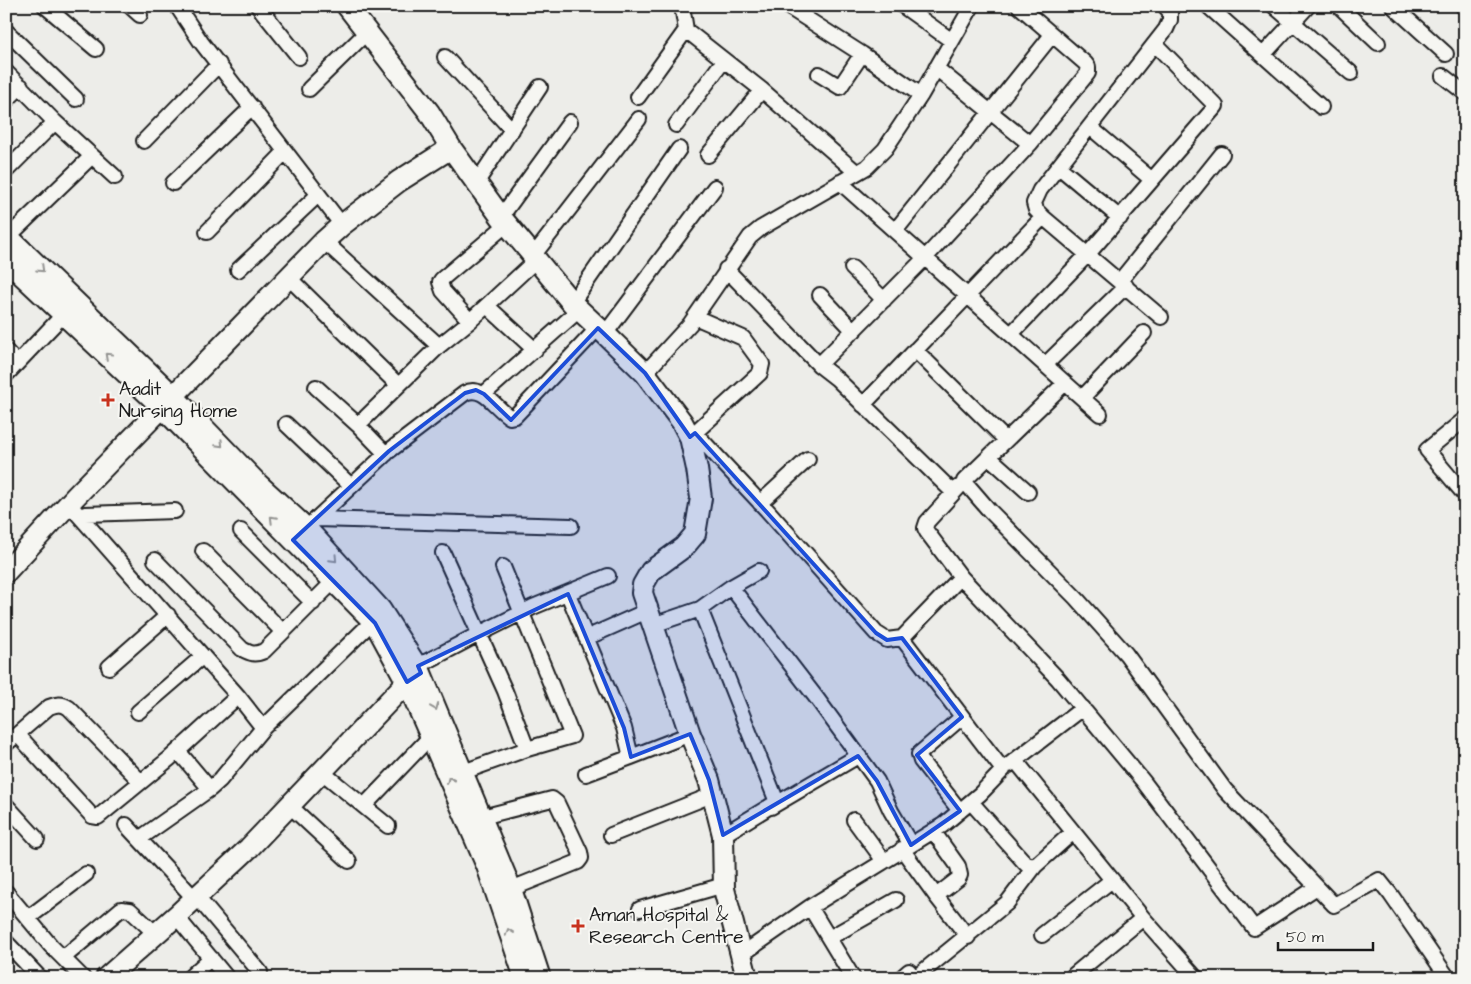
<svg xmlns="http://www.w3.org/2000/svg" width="1471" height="984" font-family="'Architects Daughter',sans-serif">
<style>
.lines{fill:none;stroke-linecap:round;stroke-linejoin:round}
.street-casing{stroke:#1c1c1c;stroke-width:18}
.secondary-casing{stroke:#1c1c1c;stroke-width:24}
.street{stroke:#f6f6f2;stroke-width:14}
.secondary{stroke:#f6f6f2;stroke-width:20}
.oneway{stroke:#949492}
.marked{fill:#1d4ed8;fill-opacity:0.2;stroke:#1d4ed8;stroke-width:4;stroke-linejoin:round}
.poi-dot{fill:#c8321e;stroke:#f6f6f2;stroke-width:2}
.labels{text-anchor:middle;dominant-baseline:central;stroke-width:4;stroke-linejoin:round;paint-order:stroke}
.poi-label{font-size:19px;fill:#1c1c1c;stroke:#f6f6f2;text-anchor:start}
</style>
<rect width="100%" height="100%" fill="#edede9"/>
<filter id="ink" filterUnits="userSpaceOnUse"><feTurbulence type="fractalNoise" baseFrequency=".02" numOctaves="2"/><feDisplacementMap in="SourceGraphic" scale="10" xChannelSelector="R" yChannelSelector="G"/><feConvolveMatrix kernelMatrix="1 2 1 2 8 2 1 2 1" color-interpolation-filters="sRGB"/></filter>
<g filter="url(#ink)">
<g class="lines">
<defs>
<path id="street" d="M 45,6 L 96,49
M 130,6 L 140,15
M 177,6 L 201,42 L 342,225
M 258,6 L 299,57
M 682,6 L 686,30
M 903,6 L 952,41
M 1208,6 L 1321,107
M 1274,6 L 1351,73
M 1339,6 L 1378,43
M 1393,6 L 1446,54
M 1463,6 L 1465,7
M 790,8 L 862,54
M 6,31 L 76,99
M 1263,55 L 1308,6
M 445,57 L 512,130
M 936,68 L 1030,144
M 6,72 L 55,122 L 115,177
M 819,74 L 840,87 L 862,54 L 921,95
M 1443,76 L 1465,93
M 309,89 L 367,32
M 638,97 L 686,30 L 762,90
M 6,101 L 21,86
M 676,125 L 724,60
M 1090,127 L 1152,180
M 144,141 L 219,64
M 708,155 L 762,90 L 856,172
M 1059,167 L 1120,218
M 6,171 L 55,122
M 477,182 L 540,87
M 840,182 L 1100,414
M 173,183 L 252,107
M 501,217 L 570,122
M 895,231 L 1052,35
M 207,232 L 285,152
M 8,237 L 92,156
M 324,241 L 439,346 L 358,425
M 533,256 L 639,119
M 852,268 L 884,300
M 726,269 L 819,365 L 837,379 L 953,492
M 238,270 L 318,195
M 289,278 L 398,385
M 1120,281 L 1222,154
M 820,295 L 854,331
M 572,303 L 679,149
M 487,306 L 535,350
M 1161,317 L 1043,217 L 1036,210 L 1034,203 L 1040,190 L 1166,29 L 1170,20 L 1170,12 L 1165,6
M 470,321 L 443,291 L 440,282 L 442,279 L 507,224
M 605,334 L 715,187
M 1011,334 L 1088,254 L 1216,106 L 1155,44
M 439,346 L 470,321 L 536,260
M 915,350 L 1006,440
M 6,351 L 17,363
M 819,365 L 925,258 L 1030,144 L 1088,73 L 1088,67 L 1085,63 L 1019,6
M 1045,365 L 1126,286
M 645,373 L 690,324 L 750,237 L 761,228 L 867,167 L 885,149 L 921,95 L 972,6
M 6,375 L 64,314
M 1065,383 L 964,481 L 989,510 L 1076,598 L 1126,654 L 1225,790 L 1334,905 L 1379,880 L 1391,895 L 1448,978
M 316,387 L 358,425 L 386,454
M 484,394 L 579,310
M 1082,398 L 1144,333
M 863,405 L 1043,217
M 1465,419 L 1427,450 L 1465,495
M 286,424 L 351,486
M 695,433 L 767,510 L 876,633 L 887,640 L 902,638
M 690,437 L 760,373 L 762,364 L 743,338 L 695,317
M 989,457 L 1028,492
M 959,487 L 927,522 L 925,528 L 927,532 L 961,577
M 760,503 L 808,459
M 69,504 L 238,696
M 81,517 L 85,514 L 175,511
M 316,519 L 571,526
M 241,531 L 313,603
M 300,534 L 389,451 L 465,393 C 483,384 496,409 510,417 L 515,416 L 598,328
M 203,551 L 283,632
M 443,553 L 505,691 L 527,749 L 572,736 L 503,567
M 155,560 L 242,649 C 251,654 255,655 264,651 L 334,581
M 731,587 L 818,700 L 877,781 L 891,811 L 911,845
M 568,594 L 624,728 L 631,757 L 690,734
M 653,625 L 700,609
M 586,638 L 647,611
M 418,666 L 479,634 L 533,607 L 608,576
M 109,667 L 168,615
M 138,712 L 203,656
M 18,735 L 92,816 L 98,817 L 169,759 L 238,696 L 263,728 L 373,621
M 6,744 L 49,707 C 57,704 62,703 69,708 L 141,782
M 178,751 L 210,789
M 1015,760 L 1143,918 L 1196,978
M 1009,765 L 1083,708
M 322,772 L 388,826
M 463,772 L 527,749
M 586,774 L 631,757
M 971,802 L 1026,864 L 1035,866
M 6,805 L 37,839
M 290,806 L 349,861
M 364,806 L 431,736
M 771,807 L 858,756
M 960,811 L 921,761 L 919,754 L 962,717
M 482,817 L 552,799 L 557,803 L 580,852 L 581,858 L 578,862 L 511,889
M 854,820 L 884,861
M 126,825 L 195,899
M 933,831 L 958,866 L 960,875 L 958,879 L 936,896
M 611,835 L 712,795
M 723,835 L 777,802 L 700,609 L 731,587 L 759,571
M 139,839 L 210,789 L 220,780 L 263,728
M 902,849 L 936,896 L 968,937
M 6,892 L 51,946 L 83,978
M 197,897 L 260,972
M 810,907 L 853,978
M 640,909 L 724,885
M 176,916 L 227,978
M 28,918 L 86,874
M 1042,935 L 1112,880
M 829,938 L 896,900
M 6,942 L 40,978
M 741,955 L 810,907 L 943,825 L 980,794 L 1003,770 L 902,638 L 961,577 L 1058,679 L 1143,781 L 1254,928 L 1317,887
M 63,958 L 121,909 L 130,910 L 156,934
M 1074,975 L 1143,918
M 189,978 L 211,958
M 901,978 L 909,971
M 915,978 L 1007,903 L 1035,866 L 1073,832"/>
<path id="secondary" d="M 347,6 L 429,112 L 451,148 L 501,217 L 572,303 L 605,334 L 645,373 L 682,422 L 690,437 L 697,469 L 701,498 L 695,534 L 684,547 L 651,571 L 643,585 L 642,593 L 690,734 L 709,780 L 723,835 L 724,889 L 747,978
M 6,235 L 174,397 L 257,483 L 306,528 L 380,609 L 421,673 L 511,889 L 540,978
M 6,260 L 163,408 L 375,623 L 407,682 L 487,866 L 525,978
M 6,572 L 75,497 L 324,241 L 342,225 L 399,181 L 451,148
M 106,978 L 176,916 L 249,848 L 407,682 L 416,676"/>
</defs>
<use href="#street" class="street-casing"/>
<use href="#secondary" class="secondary-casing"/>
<use href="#street" class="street"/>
<use href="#secondary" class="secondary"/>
</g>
<defs><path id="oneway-chevron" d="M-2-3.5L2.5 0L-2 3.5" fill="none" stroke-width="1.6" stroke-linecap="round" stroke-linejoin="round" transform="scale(1.25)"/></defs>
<g class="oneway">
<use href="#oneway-chevron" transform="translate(41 269) rotate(44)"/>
<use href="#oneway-chevron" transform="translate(108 356) rotate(-137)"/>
<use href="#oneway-chevron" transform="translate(220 444) rotate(46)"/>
<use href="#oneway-chevron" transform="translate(273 519) rotate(-135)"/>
<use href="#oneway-chevron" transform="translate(334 559) rotate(47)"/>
<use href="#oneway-chevron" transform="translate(435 707) rotate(68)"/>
<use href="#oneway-chevron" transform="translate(450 780) rotate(-114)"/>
<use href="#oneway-chevron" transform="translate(509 932) rotate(-109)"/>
</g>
</g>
<path class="marked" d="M 598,328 L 645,373 L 690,437 L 695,433 L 876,633 L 887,640 L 902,638 L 962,717 L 917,755 L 960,811 L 911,845 L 877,781 L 858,756 L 723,835 L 709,780 L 690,734 L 631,757 L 624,728 L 568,594 L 418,666 L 421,673 L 407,682 L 375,623 L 293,540 L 389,451 L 465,393 L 476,390 L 484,394 L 511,420 Z"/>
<g class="poi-dot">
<path d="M105.5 392.5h5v5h5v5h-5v5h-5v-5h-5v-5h5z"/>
<path d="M575.5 918.5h5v5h5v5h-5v5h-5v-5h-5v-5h5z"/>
</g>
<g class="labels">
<g class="poi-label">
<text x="119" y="389">Aadit<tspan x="119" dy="22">Nursing Home</tspan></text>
<text x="589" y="915">Aman Hospital &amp;<tspan x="589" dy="22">Research Centre</tspan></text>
</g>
</g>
<rect width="1471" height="984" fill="none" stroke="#f6f6f2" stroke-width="25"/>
<rect x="12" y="12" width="1446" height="959" fill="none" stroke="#1c1c1c" stroke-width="2" filter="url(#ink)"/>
<path d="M1278 942v8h95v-8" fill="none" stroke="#1c1c1c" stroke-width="2.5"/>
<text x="1286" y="942" font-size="15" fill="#1c1c1c" stroke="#f6f6f2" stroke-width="4" paint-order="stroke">50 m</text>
</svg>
